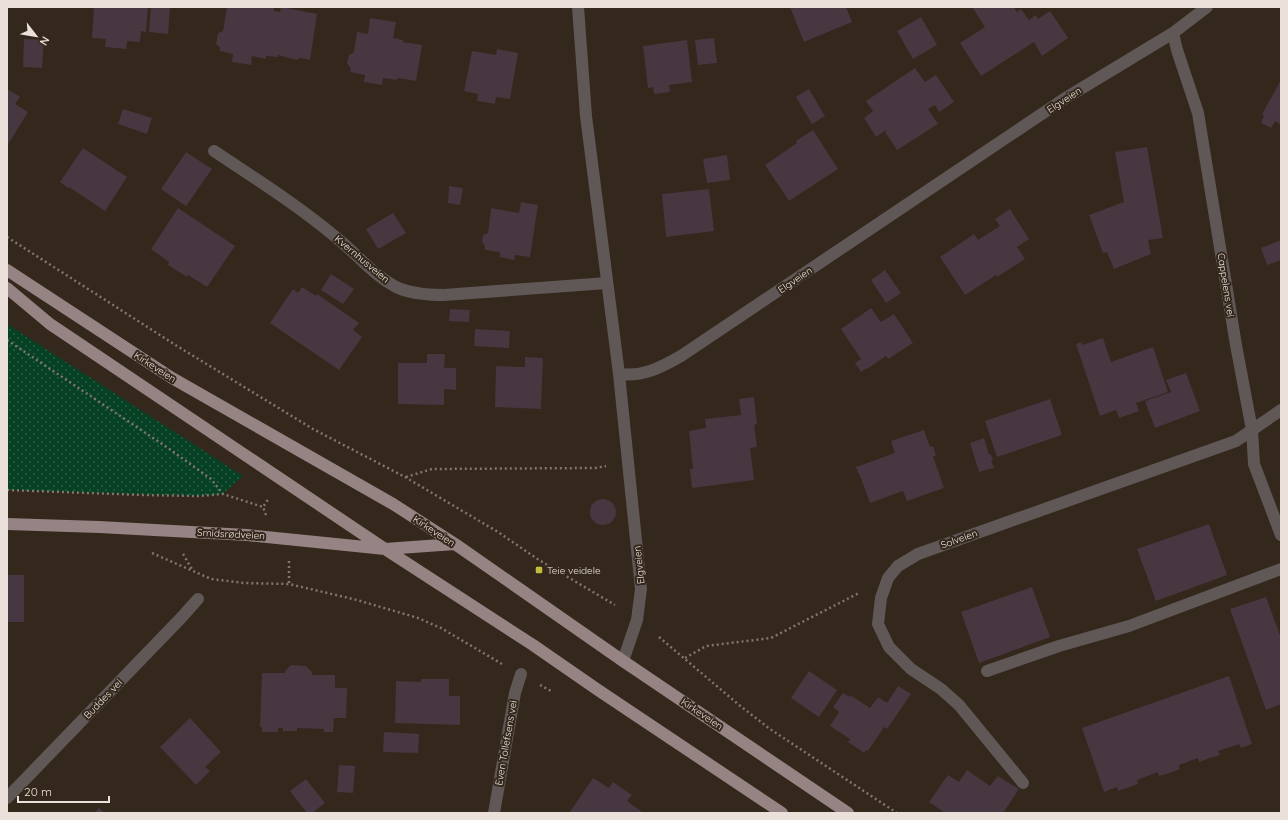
<svg xmlns="http://www.w3.org/2000/svg" width="1288" height="820" font-family="Quicksand,sans-serif">
<style>
.green{fill:url(#green-dots)}
.building{fill:#473741}
.lines{fill:none;stroke-linecap:round;stroke-linejoin:round}
.path{stroke:#82766d;stroke-width:2.5;stroke-dasharray:2 3;stroke-linecap:butt}
.lane{stroke:#605757;stroke-width:12}
.street{stroke:#605757;stroke-width:12}
.primary{stroke:#968384;stroke-width:12}
.poi-dot{fill:#c4bc3d;stroke:#34271c;stroke-width:1.5}
.labels{text-anchor:middle;dominant-baseline:central;stroke-width:4;stroke-linejoin:round;paint-order:stroke}
.street-label{font-size:10px;fill:#ebe1da;stroke:#34271c}
.poi-label{font-size:10px;fill:#ebe1da;stroke:#34271c;text-anchor:start}
</style>
<defs>
<pattern id="green-dots" width="8" height="8" patternUnits="userSpaceOnUse"><rect width="8" height="8" fill="#064125"/><path d="M2 2h.1M6 6h.1" fill="none" stroke="#2a5c44" stroke-width="1.8" stroke-linecap="round"/></pattern>
</defs>
<rect width="100%" height="100%" fill="#34271c"/>
<path class="green" d="M 7,324 L 243,476 L 223,494 L 198,496 L 7,490 Z"/>
<path class="building" d="M 94,7 L 148,7 L 146,32 L 141,31 L 140,42 L 127,41 L 126,49 L 105,47 L 106,39 L 92,38 Z
M 151,7 L 170,7 L 168,34 L 149,32 Z
M 227,7 L 274,7 L 274,11 L 280,12 L 281,7 L 317,14 L 310,60 L 300,58 L 297,60 L 278,55 L 278,57 L 266,56 L 266,59 L 252,56 L 251,65 L 232,62 L 233,54 L 220,51 L 220,48 L 216,44 L 218,33 L 223,31 Z
M 790,7 L 846,7 L 852,22 L 804,42 Z
M 972,7 L 1014,7 L 1017,12 L 1021,9 L 1029,20 L 1036,15 L 1038,19 L 1050,11 L 1068,38 L 1042,56 L 1034,42 L 981,76 L 960,43 L 985,27 Z
M 921,17 L 937,45 L 913,59 L 897,31 Z
M 370,18 L 396,22 L 393,38 L 403,40 L 403,42 L 422,45 L 416,81 L 397,78 L 397,80 L 383,78 L 382,85 L 364,82 L 365,75 L 350,72 L 351,69 L 347,63 L 349,55 L 354,52 L 357,32 L 368,34 Z
M 714,38 L 717,63 L 698,65 L 695,40 Z
M 24,39 L 44,40 L 42,68 L 23,67 Z
M 687,40 L 692,82 L 669,85 L 670,92 L 654,94 L 653,87 L 648,88 L 643,46 Z
M 497,49 L 518,53 L 510,99 L 496,97 L 495,104 L 477,101 L 478,94 L 464,91 L 472,51 L 496,55 Z
M 915,68 L 925,82 L 936,75 L 954,102 L 939,112 L 935,105 L 928,109 L 938,124 L 897,150 L 885,132 L 886,131 L 886,130 L 876,137 L 864,118 L 873,111 L 866,101 Z
M 1281,80 L 1281,125 L 1275,121 L 1271,128 L 1261,123 L 1264,116 L 1262,114 Z
M 7,89 L 20,97 L 15,104 L 28,112 L 7,146 Z
M 809,89 L 825,116 L 812,124 L 796,97 Z
M 123,109 L 152,118 L 147,134 L 118,124 Z
M 813,130 L 838,169 L 789,201 L 765,165 L 797,143 L 796,141 Z
M 1147,147 L 1163,238 L 1148,240 L 1151,254 L 1114,269 L 1107,252 L 1103,253 L 1089,215 L 1124,202 L 1115,152 Z
M 83,148 L 127,177 L 105,211 L 69,187 L 68,188 L 60,182 Z
M 186,152 L 212,169 L 186,206 L 161,189 Z
M 727,155 L 730,180 L 707,183 L 703,159 Z
M 449,186 L 463,188 L 460,205 L 448,203 Z
M 709,189 L 714,231 L 666,237 L 662,194 Z
M 521,202 L 538,205 L 530,257 L 515,255 L 514,260 L 500,257 L 500,252 L 485,250 L 485,246 L 482,242 L 483,235 L 488,233 L 491,208 L 519,213 Z
M 178,208 L 235,246 L 207,287 L 188,275 L 187,277 L 168,265 L 169,262 L 151,249 Z
M 1010,209 L 1029,239 L 1017,247 L 1025,259 L 997,277 L 996,275 L 965,295 L 940,257 L 974,234 L 978,240 L 1000,226 L 995,219 Z
M 393,213 L 406,233 L 378,249 L 366,229 Z
M 1281,240 L 1281,260 L 1267,265 L 1261,248 Z
M 885,270 L 901,293 L 886,303 L 871,280 Z
M 331,274 L 354,289 L 343,304 L 321,290 Z
M 302,287 L 316,296 L 317,294 L 359,323 L 353,330 L 362,337 L 339,370 L 270,323 L 293,289 L 298,293 Z
M 871,308 L 881,322 L 894,314 L 913,343 L 888,359 L 886,356 L 867,369 L 867,368 L 861,372 L 855,363 L 861,359 L 841,329 Z
M 450,309 L 470,310 L 469,322 L 449,321 Z
M 475,329 L 510,331 L 509,348 L 474,346 Z
M 1103,338 L 1111,362 L 1153,347 L 1168,392 L 1136,403 L 1139,411 L 1119,418 L 1116,410 L 1100,416 L 1076,344 L 1081,342 L 1082,345 Z
M 427,354 L 445,354 L 444,368 L 456,368 L 456,390 L 444,389 L 444,405 L 398,404 L 398,363 L 427,363 Z
M 525,357 L 543,358 L 541,409 L 495,407 L 496,366 L 525,367 Z
M 1186,373 L 1200,411 L 1155,428 L 1145,401 L 1171,392 L 1166,380 Z
M 754,397 L 757,424 L 754,425 L 757,447 L 750,448 L 754,480 L 692,488 L 690,469 L 693,469 L 689,431 L 706,428 L 705,419 L 741,415 L 739,399 Z
M 1050,399 L 1062,435 L 997,457 L 985,421 Z
M 924,430 L 930,447 L 933,446 L 936,456 L 933,456 L 944,488 L 907,501 L 903,491 L 870,503 L 859,473 L 858,473 L 856,467 L 895,453 L 891,441 Z
M 984,438 L 989,455 L 991,454 L 993,460 L 991,460 L 994,468 L 979,472 L 970,443 Z
M590 512a13 13 0 1 1 26 0a13 13 0 1 1-26 0Z
M 1209,524 L 1227,575 L 1156,601 L 1137,549 Z
M 7,575 L 24,575 L 24,622 L 7,622 Z
M 1032,587 L 1050,637 L 979,663 L 961,612 Z
M 1266,597 L 1281,638 L 1281,704 L 1266,710 L 1230,609 Z
M 291,665 L 306,666 L 312,672 L 312,675 L 335,675 L 335,688 L 347,688 L 346,718 L 334,718 L 333,732 L 324,732 L 324,729 L 297,728 L 297,731 L 283,731 L 283,728 L 278,728 L 278,732 L 262,732 L 262,727 L 260,727 L 262,673 L 285,673 L 285,671 Z
M 809,671 L 837,690 L 819,717 L 791,698 Z
M 1229,676 L 1252,744 L 1241,748 L 1239,744 L 1218,751 L 1220,755 L 1210,758 L 1199,762 L 1198,758 L 1179,765 L 1180,769 L 1169,773 L 1159,776 L 1158,772 L 1137,780 L 1138,784 L 1118,791 L 1117,787 L 1104,792 L 1082,728 Z
M 421,679 L 449,679 L 449,696 L 460,696 L 460,725 L 395,723 L 396,681 L 421,682 Z
M 898,686 L 911,694 L 887,729 L 884,727 L 868,751 L 866,750 L 864,753 L 848,742 L 850,739 L 830,726 L 839,712 L 833,707 L 843,693 L 850,697 L 850,695 L 870,708 L 878,697 L 887,703 Z
M 190,718 L 221,752 L 205,767 L 210,771 L 196,785 L 160,747 Z
M 384,732 L 419,734 L 418,753 L 383,752 Z
M 339,765 L 355,766 L 353,793 L 337,792 Z
M 967,770 L 990,786 L 998,776 L 1019,789 L 1003,813 L 945,813 L 929,802 L 948,775 L 959,782 Z
M 593,778 L 609,788 L 613,782 L 632,795 L 627,801 L 642,812 L 641,813 L 569,813 Z
M 306,779 L 325,803 L 312,813 L 307,813 L 290,791 Z
M 99,808 L 105,813 L 94,813 Z"/>
<g class="lines">
<path class="path" d="M 7,237 L 177,346 L 313,429 L 405,477 L 498,532 L 539,560 L 615,605
M 7,340 L 168,448 L 211,479 L 223,494
M 406,477 L 432,469 L 595,468 L 606,466
M 7,490 L 143,495 L 198,496 L 223,494 L 263,507
M 266,515 L 263,507 L 269,498
M 152,553 L 193,571
M 183,554 L 193,571 L 211,579 L 244,583 L 289,584 L 357,600 L 418,618 L 441,628 L 502,664
M 289,561 L 289,584
M 659,637 L 739,705 L 770,729 L 897,813
M 685,658 L 706,646 L 771,638 L 859,593
M 540,685 L 551,691"/>
<path class="lane" d="M 987,671 L 1059,646 L 1129,626 L 1281,569"/>
<path class="street" d="M 578,7 L 586,116 L 619,374
M 1173,33 L 1177,50 L 1198,113 L 1236,345 L 1252,430 L 1254,464 L 1281,535
M 214,151 C 256,179 299,206 338,239 C 358,255 373,275 396,287 C 411,294 429,295 444,295 L 607,283
M 623,661 L 637,620 L 641,589 L 619,374 C 643,377 660,368 681,356 L 1064,99 L 1173,33 L 1207,7
M 1023,783 L 959,705 L 941,689 L 911,669 L 889,647 L 878,624 L 881,598 L 888,578 L 898,566 L 918,554 L 1236,441 L 1281,410
M 7,798 L 181,618 L 198,599
M 494,813 L 515,693 L 521,674"/>
<path class="primary" d="M 7,270 L 172,378 L 393,504 L 455,544 L 623,661 L 848,813
M 7,288 L 50,324 L 385,549 L 533,645 L 598,690 L 782,813
M 7,524 L 99,527 L 247,535 L 385,549 L 455,544"/>
</g>
<rect class="poi-dot" x="535" y="566" width="8" height="8" rx="2"/>
<g class="labels">
<g class="street-label">
<text transform="translate(1064 100) rotate(-33)">Elgveien</text>
<text transform="translate(362 259) rotate(40)">Kvernhusveien</text>
<text transform="translate(795 280) rotate(-34)">Elgveien</text>
<text transform="translate(1226 285) rotate(81)">Cappelens vei</text>
<text transform="translate(155 367) rotate(33)">Kirkeveien</text>
<text transform="translate(434 531) rotate(33)">Kirkeveien</text>
<text transform="translate(231 534) rotate(3)">Smidsrødveien</text>
<text transform="translate(959 539) rotate(-20)">Solveien</text>
<text transform="translate(639 565) rotate(-96)">Elgveien</text>
<text transform="translate(103 699) rotate(-46)">Buddes vei</text>
<text transform="translate(702 714) rotate(34)">Kirkeveien</text>
<text transform="translate(506 743) rotate(-80)">Even Tollefsens vei</text>
</g>
<g class="poi-label">
<text x="547" y="570">Teie veidele</text>
</g>
</g>
<rect width="1288" height="820" fill="none" stroke="#ebe1da" stroke-width="16"/>
<g transform="translate(36 36) rotate(121)" stroke="#34271c" stroke-width="3" paint-order="stroke">
<path d="M0-3L7 15L0 10L-7 15Z" fill="#ebe1da"/>
<text y="-6" font-size="11" font-weight="bold" text-anchor="middle" fill="#ebe1da">N</text>
</g>
<path d="M18 796v6h91v-6" fill="none" stroke="#ebe1da" stroke-width="2"/>
<text x="24" y="796" font-size="12" fill="#ebe1da" stroke="#34271c" stroke-width="3" paint-order="stroke">20 m</text>
</svg>
